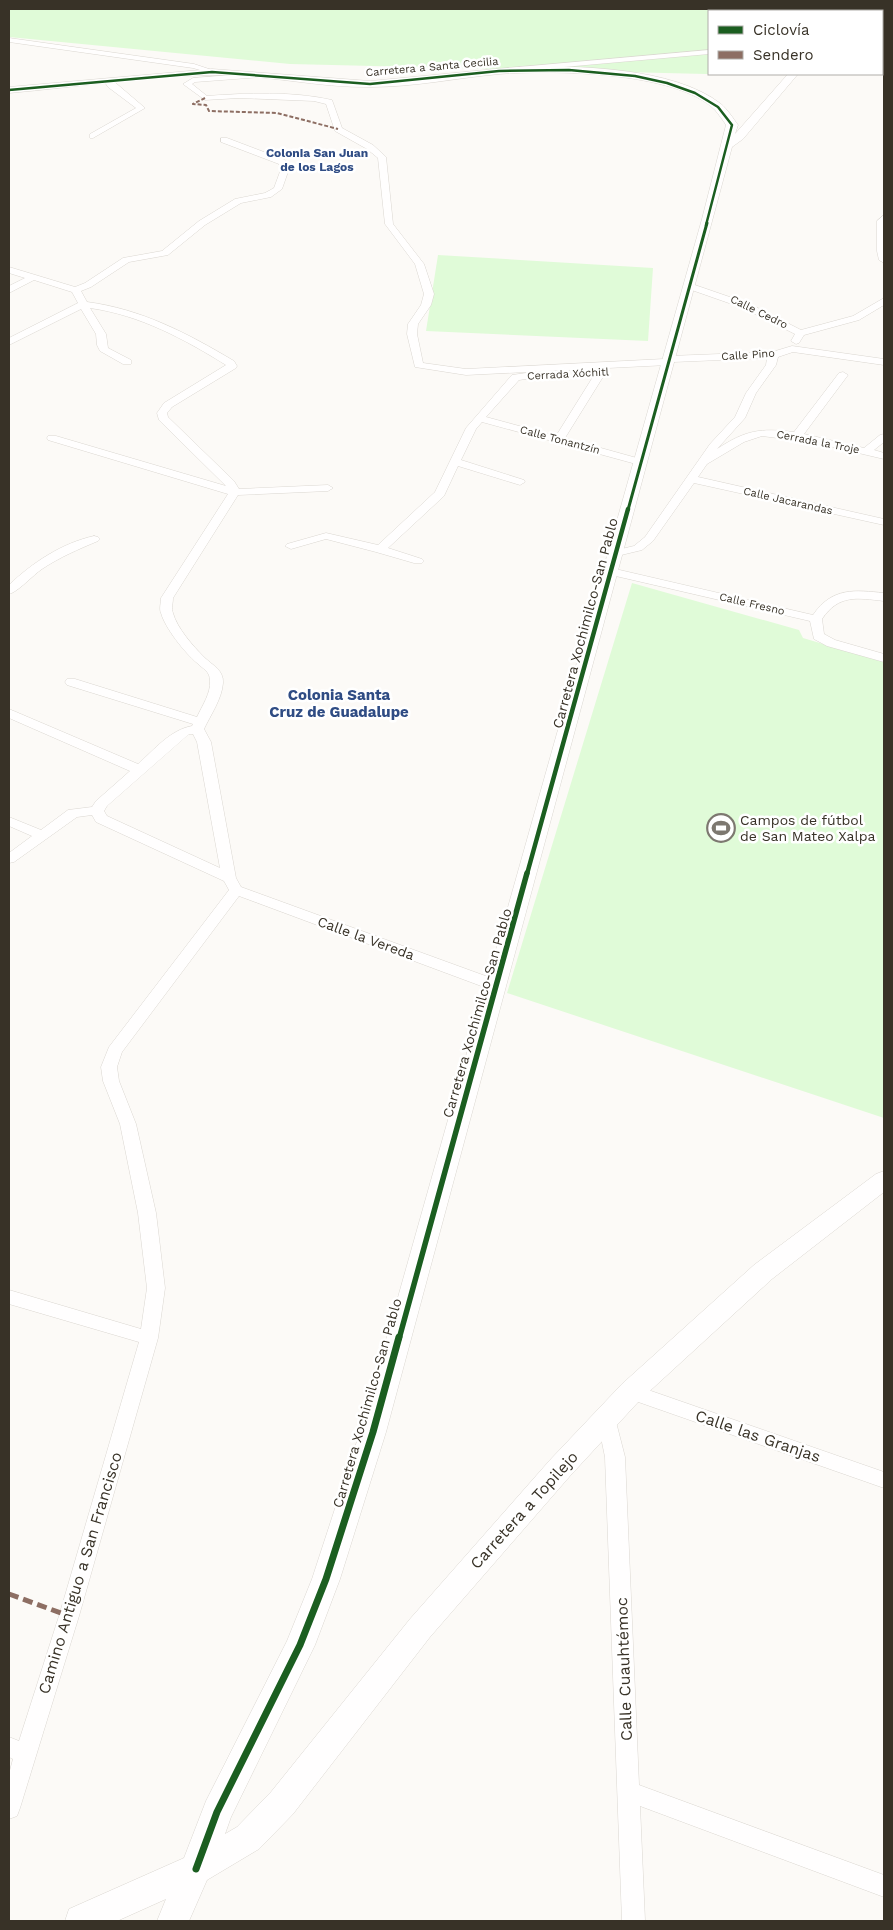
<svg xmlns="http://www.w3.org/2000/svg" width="893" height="1930" font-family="'Work Sans',sans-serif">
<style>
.green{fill:#e0fbd8}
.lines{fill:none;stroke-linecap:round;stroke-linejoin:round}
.street-casing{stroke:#dbd7d1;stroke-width:1}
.secondary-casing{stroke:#dbd7d1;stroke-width:1}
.street{fill:#fffefe;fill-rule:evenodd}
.secondary{fill:#fffefe;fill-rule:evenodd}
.quiet-far1{stroke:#8d6e63;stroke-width:2;stroke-dasharray:4 2;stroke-linecap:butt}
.quiet{stroke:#8d6e63;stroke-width:5;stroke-dasharray:10 5;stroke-linecap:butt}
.cycleway-far4-casing{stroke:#fff;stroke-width:4.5}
.cycleway-far3-casing{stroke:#fff;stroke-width:5}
.cycleway-far2-casing{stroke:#fff;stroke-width:7}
.cycleway-far1-casing{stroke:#fff;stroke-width:9}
.cycleway-casing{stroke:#fff;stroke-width:10}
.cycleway-far4{stroke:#1b5e20;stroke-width:2.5}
.cycleway-far3{stroke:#1b5e20;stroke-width:3}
.cycleway-far2{stroke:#1b5e20;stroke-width:4.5}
.cycleway-far1{stroke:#1b5e20;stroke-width:5.5}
.cycleway{stroke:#1b5e20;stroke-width:7}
.labels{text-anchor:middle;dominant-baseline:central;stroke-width:5;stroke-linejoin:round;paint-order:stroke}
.far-street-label{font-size:11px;fill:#383227;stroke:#fff}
.far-neighbourhood-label{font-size:12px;font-weight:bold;fill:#2f4c84;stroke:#fff}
.street-label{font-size:14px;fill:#383227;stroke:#fff}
.poi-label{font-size:14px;fill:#383227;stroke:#fff;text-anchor:start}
.neighbourhood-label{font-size:15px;font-weight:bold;fill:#2f4c84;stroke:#fff}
.near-street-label{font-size:16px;fill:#383227;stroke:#fff}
</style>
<rect width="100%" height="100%" fill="#fcfaf7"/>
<path class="green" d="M 9,9 L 884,9 L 884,44 L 882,45 L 882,11 L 709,11 L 709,74 L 706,74 L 290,64 L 9,37 Z
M 438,255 L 653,268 L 648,341 L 426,331 Z
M 632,583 L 799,630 L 803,638 L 884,662 L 884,1118 L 507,993 Z"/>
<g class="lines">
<defs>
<path id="street" d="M 9,38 L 194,64 L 218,72 L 214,74 L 193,68 L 9,42 Z
M 709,50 L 709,54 L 519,71 L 515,69 L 519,67 Z
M 258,73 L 262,75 L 261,77 L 195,82 L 192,84 L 207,96 C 247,93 292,91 332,100 L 342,128 L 373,145 L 386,157 L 393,224 L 424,264 L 434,294 L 431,305 L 418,324 L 417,334 L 423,363 L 466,369 L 664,359 L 669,356 L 772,352 L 792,346 L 884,359 L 884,365 L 793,352 L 778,357 L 776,365 L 756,393 L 745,418 L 717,449 C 746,430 760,428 794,432 L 839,373 L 843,372 L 848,375 L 804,434 L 864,448 L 880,435 L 884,434 L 884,442 L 874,450 L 884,453 L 884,459 L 816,443 L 762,436 L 744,442 L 707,464 L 698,477 L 884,519 L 884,525 L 694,483 L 653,541 L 642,550 L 617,556 L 613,555 L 611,553 L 613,551 L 634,546 L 645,537 L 710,444 L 735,417 L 746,393 L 766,365 L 767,358 L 673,362 L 668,365 L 466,375 L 415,367 L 407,334 L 408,324 L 421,305 L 424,294 L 415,264 L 385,224 L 378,158 L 367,149 L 335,131 L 326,104 L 314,101 L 239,98 L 205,100 L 183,84 L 193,78 Z
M 105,79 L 111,79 L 145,108 L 93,138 L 90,138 L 90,134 L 136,108 L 108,87 L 104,81 Z
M 221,138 L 227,138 L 285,160 L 290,166 L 282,189 L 271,197 L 241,203 L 205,225 L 168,255 L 129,262 L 91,287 L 81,291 L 87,302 C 141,309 187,333 234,361 L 237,366 L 236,368 L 172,407 L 167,413 L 168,417 L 234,481 L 239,489 L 328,485 L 333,488 L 328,491 L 238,495 L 173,598 C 173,603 171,609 173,613 C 177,628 193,646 204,657 C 212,665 224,670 223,683 C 222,699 210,716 204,729 L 211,742 L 236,878 L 241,887 L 502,982 L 505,986 L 502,990 L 492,990 L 239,896 L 122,1052 L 117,1067 L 119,1081 L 136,1124 L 156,1213 L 165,1288 L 158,1338 L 79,1616 L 20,1808 L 17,1816 L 9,1819 L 9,1774 L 13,1759 L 9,1757 L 9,1737 L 19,1741 L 59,1616 L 139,1342 L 9,1304 L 9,1290 L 141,1329 L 147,1288 L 138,1213 L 120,1124 L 103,1081 L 101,1067 L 109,1047 L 229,890 L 224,881 L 96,822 L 92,815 L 77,817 L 14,862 L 9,863 L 9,853 L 32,836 L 9,826 L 9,817 L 41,830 L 68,810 L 92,807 L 96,801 L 130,771 L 9,718 L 9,709 L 138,764 C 154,750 170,730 192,726 L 193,724 L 67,685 L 65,682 L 67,679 L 75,679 L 197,717 C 202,706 211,693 210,681 C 210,671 203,669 197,663 C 185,653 165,628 161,613 C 159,609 161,603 161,598 L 228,494 L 48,440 L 47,438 L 48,436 L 56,436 L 226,486 L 159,420 L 157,413 L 164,403 L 226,365 C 184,339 140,315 90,308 L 106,334 L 108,348 L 131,360 L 131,364 L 123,364 L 100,351 L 97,345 L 96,334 L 81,309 L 9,345 L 9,338 L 78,303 L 72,292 L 34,280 L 9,293 L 9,286 L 25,278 L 9,273 L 9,267 L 75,287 L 85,283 L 123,258 L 162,251 L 199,221 L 235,199 L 265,193 L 274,188 L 281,169 L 279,164 L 221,142 ZM 189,734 L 193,734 L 197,742 L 220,868 L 107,816 L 104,811 L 107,806 Z
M 884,215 L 884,263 L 879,260 L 877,251 L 877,221 Z
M 689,283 L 750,304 L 801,330 L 853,316 L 884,298 L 884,305 L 859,320 L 804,335 L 799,343 L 796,344 L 791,341 L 795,334 L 743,308 L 686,288 L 684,286 Z
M 601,369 L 606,372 L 565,438 L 644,460 L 645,462 L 644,464 L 636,464 L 482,422 L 476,429 L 461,460 L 524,480 L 525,482 L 520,485 L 458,466 L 444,496 L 388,548 L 422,559 L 424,561 L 422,563 L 414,563 L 376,552 L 326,539 L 291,549 L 285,546 L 287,544 L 326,533 L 378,545 L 435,492 L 466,428 L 512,375 L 533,372 L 538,375 L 533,378 L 519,380 L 486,417 L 556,436 L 596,372 Z
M 94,536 L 98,537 L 100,539 L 98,541 C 79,549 60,557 42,569 C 33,575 18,592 9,594 L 9,585 C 32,563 62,543 94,536 Z
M 611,568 L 813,615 C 832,587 855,590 884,593 L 884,601 C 857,598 839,594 822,619 L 824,634 L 835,640 L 884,654 L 884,662 L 827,646 L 814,639 L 810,621 L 607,574 L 605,572 Z
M 631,1384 L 884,1472 L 884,1488 L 624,1397 L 622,1392 L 624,1387 Z
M 606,1410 L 613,1413 L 615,1418 L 625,1457 L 639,1785 L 884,1875 L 884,1897 L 640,1806 L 645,1921 L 622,1921 L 605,1457 L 597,1418 L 599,1413 Z"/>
<path id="secondary" d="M 855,9 L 866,9 L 864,11 L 853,11 Z
M 517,67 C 575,65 674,67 721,104 C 727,109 733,118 738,125 L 735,134 L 788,74 L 798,74 L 743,139 L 732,147 L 386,1432 L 340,1579 L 315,1645 L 231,1817 L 225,1834 L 237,1827 L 271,1792 L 410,1619 L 550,1460 L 622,1384 L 754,1265 L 876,1174 L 884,1171 L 884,1192 L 772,1279 L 640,1400 L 570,1476 L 430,1637 L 293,1814 L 259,1849 L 207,1880 L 189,1921 L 157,1921 L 166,1899 L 117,1921 L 65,1921 L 69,1909 L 184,1858 L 206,1801 L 287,1641 L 312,1579 L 360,1432 L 702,219 L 726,125 C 723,120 719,115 715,110 C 676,71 551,70 499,74 C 456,78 414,87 371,87 C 318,88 266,74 212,75 C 145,76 77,87 9,93 L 9,87 L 212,69 L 370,81 Z"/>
</defs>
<use href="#street" class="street-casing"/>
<use href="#secondary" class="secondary-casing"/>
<use href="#street" class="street"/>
<use href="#secondary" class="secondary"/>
<path class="quiet-far1" d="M 205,98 L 193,104 L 206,105 L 209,111 L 277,113 L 338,129"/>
<path class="quiet" d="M 9,1594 L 69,1616"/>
<defs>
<path id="cycleway-far4" d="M 9,90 L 212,72 L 370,84 L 499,71 L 569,70 L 635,76 L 667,83 L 695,93 L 718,107 L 732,125 L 706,225"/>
<path id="cycleway-far3" d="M 628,510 L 707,223"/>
<path id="cycleway-far2" d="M 527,874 L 628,509"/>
<path id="cycleway-far1" d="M 399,1339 L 527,873"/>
<path id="cycleway" d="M 196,1869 L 217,1812 L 300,1645 L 326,1579 L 373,1432 L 399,1337"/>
</defs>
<use href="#cycleway-far4" class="cycleway-far4-casing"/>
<use href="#cycleway-far3" class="cycleway-far3-casing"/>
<use href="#cycleway-far2" class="cycleway-far2-casing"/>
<use href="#cycleway-far1" class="cycleway-far1-casing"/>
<use href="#cycleway" class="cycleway-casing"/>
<use href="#cycleway-far4" class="cycleway-far4"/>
<use href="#cycleway-far3" class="cycleway-far3"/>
<use href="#cycleway-far2" class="cycleway-far2"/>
<use href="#cycleway-far1" class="cycleway-far1"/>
<use href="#cycleway" class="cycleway"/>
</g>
<defs>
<symbol id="stadium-ring" viewBox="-11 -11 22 22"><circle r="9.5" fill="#fff" stroke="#7d7870" stroke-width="1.5"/><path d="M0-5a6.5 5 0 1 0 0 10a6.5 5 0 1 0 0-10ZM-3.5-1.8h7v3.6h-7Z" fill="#7d7870"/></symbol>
</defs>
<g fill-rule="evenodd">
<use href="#stadium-ring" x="705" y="812" width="32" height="32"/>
</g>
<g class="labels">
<g class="far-street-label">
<text transform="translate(432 67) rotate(-5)">Carretera a Santa Cecilia</text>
<text transform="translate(759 312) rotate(26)">Calle Cedro</text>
<text transform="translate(748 355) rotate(-4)">Calle Pino</text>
<text transform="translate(568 374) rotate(-3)">Cerrada Xóchitl</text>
<text transform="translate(560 440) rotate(15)">Calle Tonantzín</text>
<text transform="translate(818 442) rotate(11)">Cerrada la Troje</text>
<text transform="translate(788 501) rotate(13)">Calle Jacarandas</text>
<text transform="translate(752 604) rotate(13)">Calle Fresno</text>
</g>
<g class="far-neighbourhood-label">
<text x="317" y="153">Colonia San Juan<tspan x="317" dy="14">de los Lagos</tspan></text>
</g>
<g class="street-label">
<text transform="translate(585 623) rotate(-75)">Carretera Xochimilco-San Pablo</text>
<text transform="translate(366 938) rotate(20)">Calle la Vereda</text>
<text transform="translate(477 1013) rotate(-74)">Carretera Xochimilco-San Pablo</text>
<text transform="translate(367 1403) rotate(-74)">Carretera Xochimilco-San Pablo</text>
</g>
<g class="poi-label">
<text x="740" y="820">Campos de fútbol<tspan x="740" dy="16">de San Mateo Xalpa</tspan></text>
</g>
<g class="neighbourhood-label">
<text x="339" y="695">Colonia Santa<tspan x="339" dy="17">Cruz de Guadalupe</tspan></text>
</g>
<g class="near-street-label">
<text transform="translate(758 1436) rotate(19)">Calle las Granjas</text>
<text transform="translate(524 1510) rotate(-48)">Carretera a Topilejo</text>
<text transform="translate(80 1573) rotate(-73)">Camino Antiguo a San Francisco</text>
<text transform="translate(624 1669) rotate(-92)">Calle Cuauhtémoc</text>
</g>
</g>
<rect width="893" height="1930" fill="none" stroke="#383227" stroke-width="20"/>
<rect x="708" y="10" width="175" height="65" fill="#ffffff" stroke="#afada9"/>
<rect x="718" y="26" width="25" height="8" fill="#1b5e20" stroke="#afada9"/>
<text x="753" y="35" font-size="15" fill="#383227">Ciclovía</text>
<rect x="718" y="51" width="25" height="8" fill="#8d6e63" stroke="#afada9"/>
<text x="753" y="60" font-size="15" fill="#383227">Sendero</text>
</svg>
